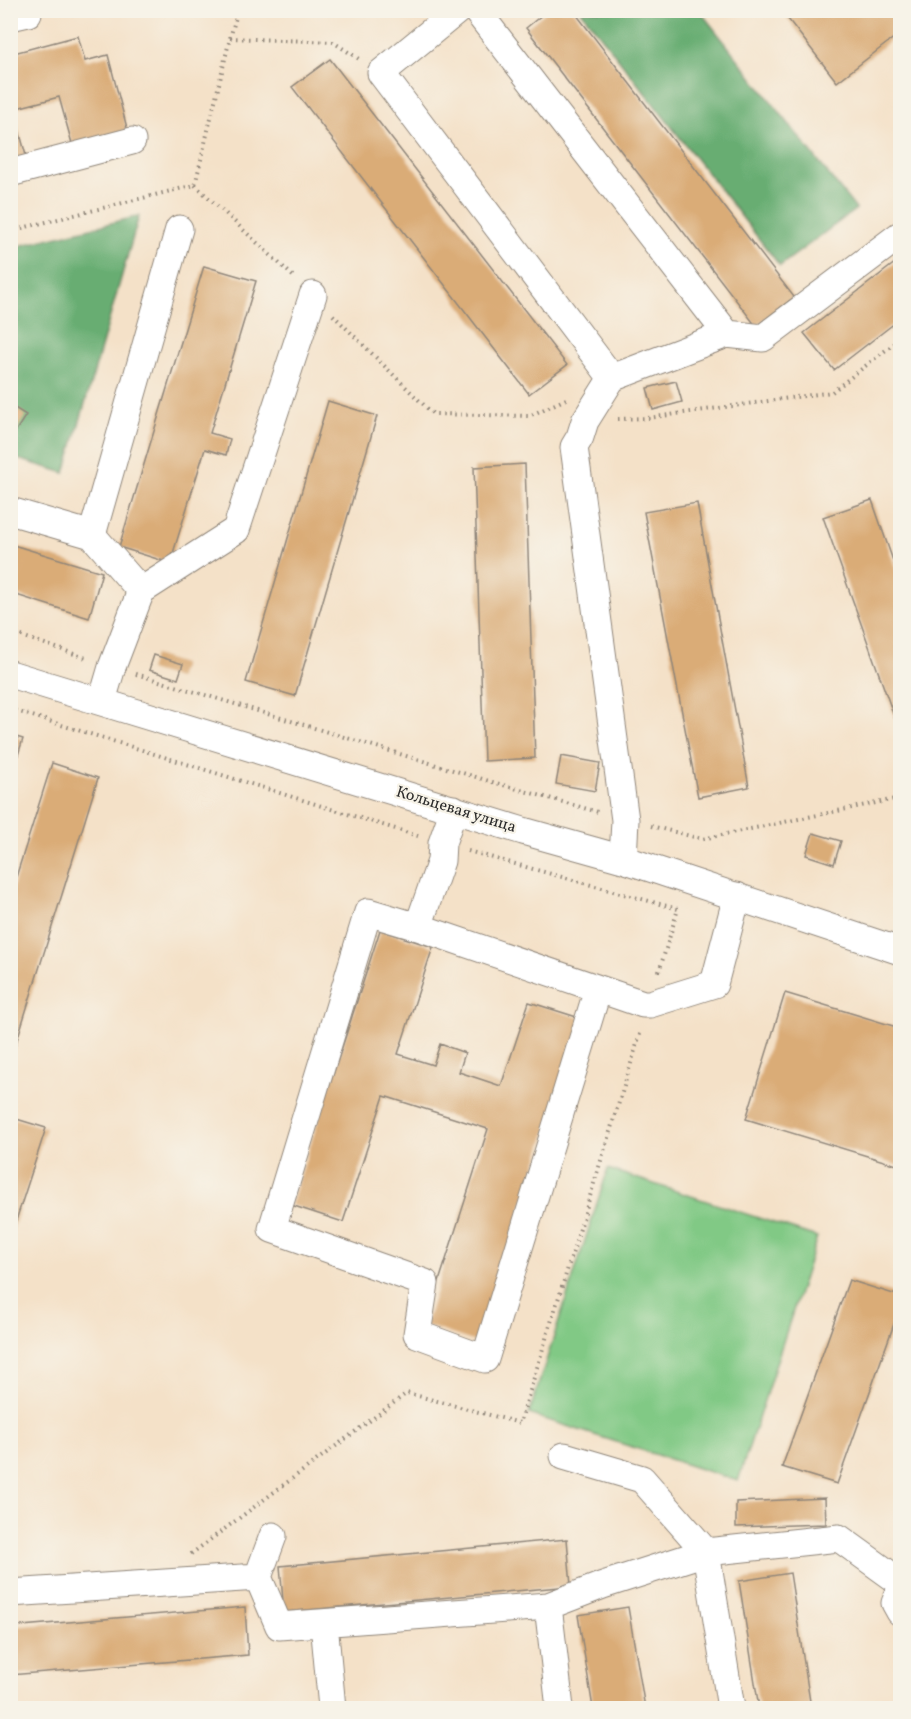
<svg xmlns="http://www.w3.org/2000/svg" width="911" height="1719" font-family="Vollkorn,serif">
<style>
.green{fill:#81c985;stroke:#567a58;stroke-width:1.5}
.forest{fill:#68ad72;stroke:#4a6c4e;stroke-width:1.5}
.building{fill:#daac77}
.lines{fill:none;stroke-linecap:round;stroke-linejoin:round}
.minor-casing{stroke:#90867a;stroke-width:29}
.path{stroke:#90867a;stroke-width:4;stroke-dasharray:1.5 4.5;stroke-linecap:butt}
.minor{stroke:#fff;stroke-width:27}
.labels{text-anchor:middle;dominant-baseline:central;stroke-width:4.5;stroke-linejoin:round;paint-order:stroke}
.street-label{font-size:16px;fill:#2b2b2b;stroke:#f7f3e8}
</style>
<rect width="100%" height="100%" fill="#f7f3e8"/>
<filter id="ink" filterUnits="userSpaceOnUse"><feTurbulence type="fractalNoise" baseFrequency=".0167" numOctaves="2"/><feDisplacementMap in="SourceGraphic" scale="12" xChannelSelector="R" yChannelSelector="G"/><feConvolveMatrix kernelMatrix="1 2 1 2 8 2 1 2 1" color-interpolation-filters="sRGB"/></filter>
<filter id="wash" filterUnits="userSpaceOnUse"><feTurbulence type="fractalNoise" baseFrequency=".008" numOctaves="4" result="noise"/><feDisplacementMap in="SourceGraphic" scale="24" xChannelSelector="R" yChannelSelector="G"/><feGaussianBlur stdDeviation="1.35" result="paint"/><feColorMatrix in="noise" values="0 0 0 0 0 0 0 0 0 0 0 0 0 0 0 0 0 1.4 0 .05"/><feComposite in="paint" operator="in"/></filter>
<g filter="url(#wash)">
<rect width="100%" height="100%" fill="#f4e1c8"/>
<path class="green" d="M 608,1169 L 817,1237 L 738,1481 L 529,1414 Z"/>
<path class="forest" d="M 581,11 L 700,11 L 856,209 L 780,266 Z
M 139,216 L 65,473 L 11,457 L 10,248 Z"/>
<g id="blocks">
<path class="building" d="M 548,10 L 573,10 L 794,297 L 756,326 L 526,28 Z
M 781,10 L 900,10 L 900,33 L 837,82 Z
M 78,36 L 85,61 L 108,55 L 128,132 L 73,147 L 59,97 L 13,109 L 27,159 L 10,163 L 10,54 Z
M 330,59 L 567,365 L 529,394 L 292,87 Z
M 900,259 L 900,319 L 834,370 L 804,333 Z
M 204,266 L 256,281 L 210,433 L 230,439 L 226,455 L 205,449 L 170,563 L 119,547 Z
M 676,381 L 682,402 L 653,410 L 647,388 Z
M 328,401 L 377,416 L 295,696 L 246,682 Z
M 10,405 L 26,415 L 10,440 Z
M 525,464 L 535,758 L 484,761 L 474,467 Z
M 872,500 L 900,581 L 900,733 L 823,517 Z
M 697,503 L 749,787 L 698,797 L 644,512 Z
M 10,544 L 102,572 L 89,618 L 10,593 Z
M 154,655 L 183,664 L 178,679 L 149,670 Z
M 10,735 L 23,739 L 17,758 L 10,756 Z
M 561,756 L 600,763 L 595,791 L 556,784 Z
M 52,763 L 98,778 L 13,1053 L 10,1052 L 10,896 Z
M 813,833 L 841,841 L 834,864 L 806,855 Z
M 380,930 L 433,947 L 398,1054 L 433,1065 L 440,1044 L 465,1053 L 459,1072 L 501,1086 L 529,1002 L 583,1019 L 478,1343 L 425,1325 L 488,1129 L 384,1096 L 343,1222 L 291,1205 Z
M 785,993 L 900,1028 L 900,1166 L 746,1119 Z
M 10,1117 L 46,1128 L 11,1236 L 10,1236 Z
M 849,1280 L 900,1296 L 900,1307 L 837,1484 L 782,1467 Z
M 825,1498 L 826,1524 L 736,1527 L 736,1502 Z
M 567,1539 L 571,1586 L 284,1612 L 280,1566 Z
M 790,1573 L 811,1708 L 759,1708 L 739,1581 Z
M 245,1607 L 248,1655 L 10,1675 L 10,1627 Z
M 628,1607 L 645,1708 L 593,1708 L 578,1615 Z"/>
</g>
</g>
<g filter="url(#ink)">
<use href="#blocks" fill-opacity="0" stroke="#90867a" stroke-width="1.5"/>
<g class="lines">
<defs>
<path id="minor" d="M 458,10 L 381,73 L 612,378 L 727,334 L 476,10
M 10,17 L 28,13
M 10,173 L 132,141
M 727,334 L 763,338 L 900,235
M 612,378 L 585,421 L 580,437 L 574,447 L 625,820 L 623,859
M 10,511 L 92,535 L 141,591
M 92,535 L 179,229
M 10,674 L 523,831 L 623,859 L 900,951
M 102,701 L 112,667 L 141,591 L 236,530 L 313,295
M 454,809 L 442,843 L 441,861 L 418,927 L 643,1004 L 650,1004 L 714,984 L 737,896
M 418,927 L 368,912 L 272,1229 L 425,1283 L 417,1334 L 485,1359 L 598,989
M 564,1456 L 642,1479 L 706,1552 L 731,1708
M 258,1577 L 273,1536
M 900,1591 L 895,1603 L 900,1612
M 10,1593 L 258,1577 L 279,1626 L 548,1606
M 324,1623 L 332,1708
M 560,1708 L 548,1606 L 603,1585 L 706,1552 L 839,1538 L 900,1582"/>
</defs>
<use href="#minor" class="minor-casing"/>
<path class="path" d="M 230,38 L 333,42 L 359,59
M 195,185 L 295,278
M 10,231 L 195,185 L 230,38 L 238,10
M 333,315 L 433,414 L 529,416 L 566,399
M 618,419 L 648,418 L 832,392 L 900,339
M 10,632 L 86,658
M 136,674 L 489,781 L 598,812
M 10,709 L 418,836
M 651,826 L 702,839 L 900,798
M 468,851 L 678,909 L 658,975
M 191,1554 L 407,1393 L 520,1423 L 641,1031"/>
<use href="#minor" class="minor"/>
</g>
</g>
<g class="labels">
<g class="street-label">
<text transform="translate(456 810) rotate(17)">Кольцевая улица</text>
</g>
</g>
<rect width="911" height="1719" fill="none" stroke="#f7f3e8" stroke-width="36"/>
</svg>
